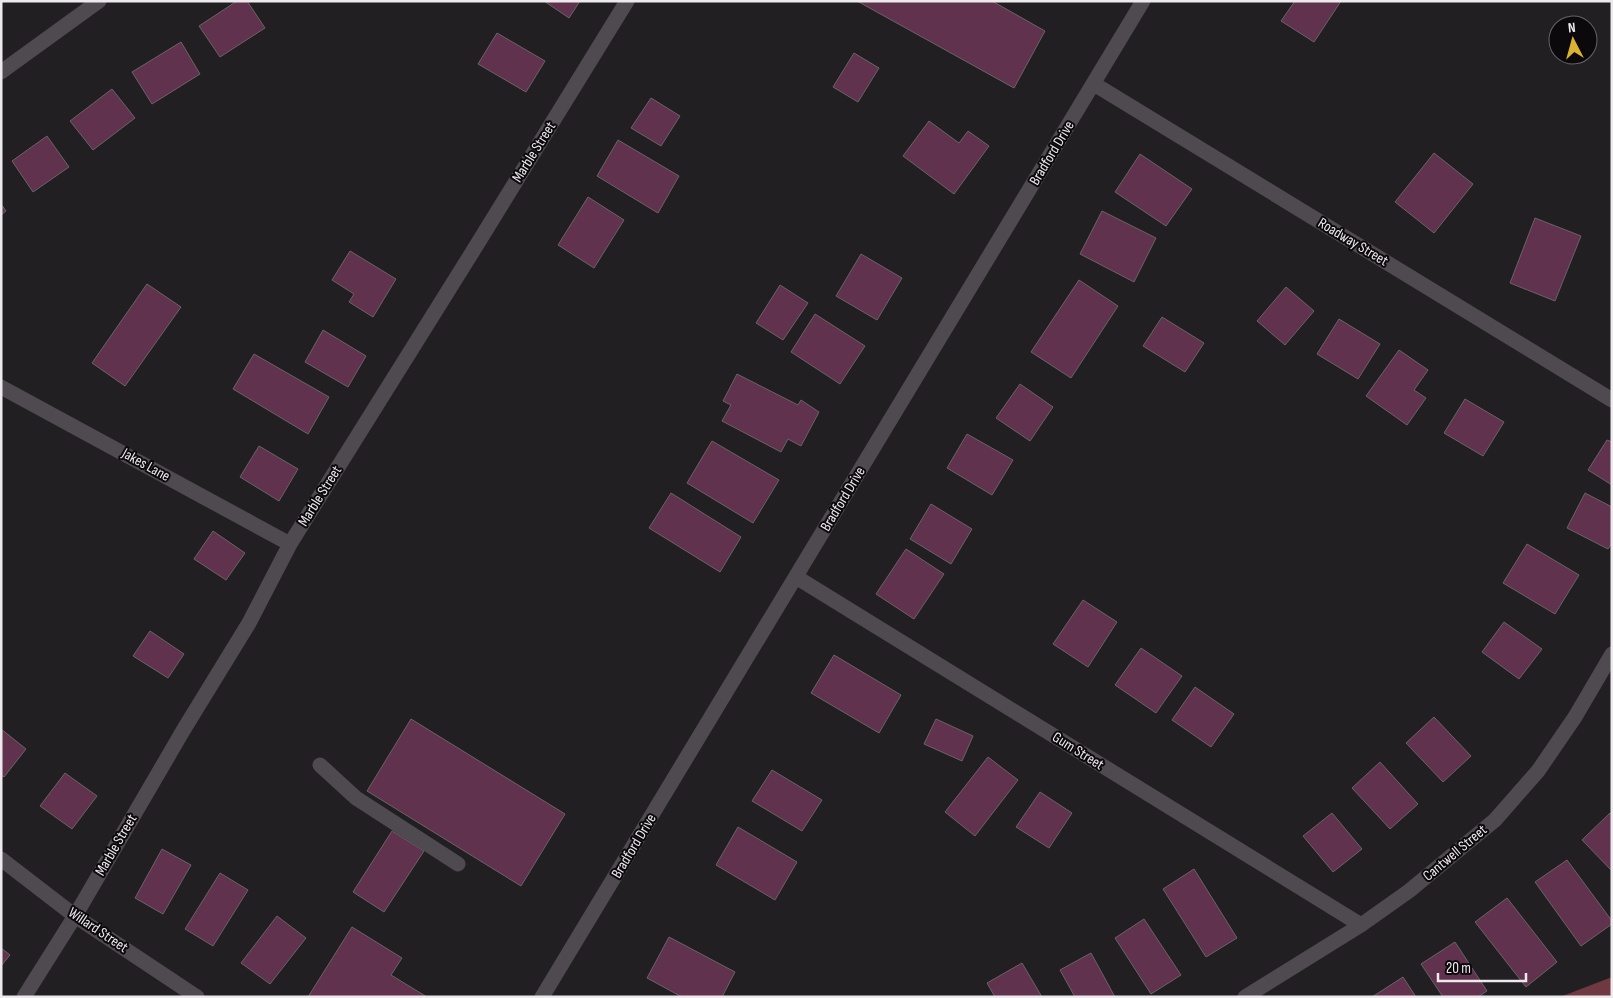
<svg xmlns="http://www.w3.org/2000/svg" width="1613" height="998" font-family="'Sofia Sans Condensed',sans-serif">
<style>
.forest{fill:#703941}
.building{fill:#61324d;stroke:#6a6366}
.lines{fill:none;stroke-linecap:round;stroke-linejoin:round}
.minor{stroke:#4f4a50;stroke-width:15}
.labels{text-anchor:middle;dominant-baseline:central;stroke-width:4;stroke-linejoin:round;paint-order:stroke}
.street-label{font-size:15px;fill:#eceaed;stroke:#0b090b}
</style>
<rect width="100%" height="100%" fill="#221f23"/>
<path class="forest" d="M 1612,977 L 1612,997 L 1560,997 Z"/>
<path class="building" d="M 237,1 L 247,1 L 265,28 L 220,57 L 199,26 Z
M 544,1 L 580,1 L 569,18 Z
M 857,1 L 992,1 L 1045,31 L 1014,88 Z
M 1295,1 L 1341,1 L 1314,42 L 1281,21 Z
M 497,33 L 545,61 L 526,92 L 478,64 Z
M 181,42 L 200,74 L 152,104 L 132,72 Z
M 854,53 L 879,68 L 858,102 L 833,87 Z
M 112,89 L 135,118 L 93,150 L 70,121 Z
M 651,98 L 680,116 L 661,146 L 631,128 Z
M 929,121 L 959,143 L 968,131 L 989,146 L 954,194 L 903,156 Z
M 47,136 L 69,167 L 33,192 L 12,161 Z
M 618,140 L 679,176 L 658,213 L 597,176 Z
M 1434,153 L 1473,184 L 1434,233 L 1395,202 Z
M 1140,154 L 1192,189 L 1166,226 L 1115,192 Z
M 588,197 L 624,220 L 594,268 L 558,245 Z
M 1,204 L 6,211 L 1,215 Z
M 1102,211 L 1156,238 L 1134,282 L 1080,254 Z
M 1535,218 L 1581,236 L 1555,301 L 1510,283 Z
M 350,251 L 396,279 L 373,317 L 349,302 L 354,294 L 332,280 Z
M 861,254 L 902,278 L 877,320 L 836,296 Z
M 1079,280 L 1118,306 L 1071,378 L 1031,352 Z
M 147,284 L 181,307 L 125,386 L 92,363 Z
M 780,285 L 808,303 L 783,340 L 756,323 Z
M 1286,287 L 1314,311 L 1285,345 L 1257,321 Z
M 815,314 L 865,346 L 840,384 L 791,352 Z
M 1162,317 L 1204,343 L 1185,372 L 1143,346 Z
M 1339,319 L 1380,344 L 1358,379 L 1317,354 Z
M 323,330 L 366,356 L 348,387 L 305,362 Z
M 1399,350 L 1428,370 L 1414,390 L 1426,398 L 1407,425 L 1366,396 Z
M 254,354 L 329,397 L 308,434 L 233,389 Z
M 737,374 L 798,405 L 801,400 L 819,412 L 801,446 L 788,439 L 781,452 L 722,421 L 731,405 L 723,401 Z
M 1020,384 L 1053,407 L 1030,441 L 996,418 Z
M 1465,399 L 1504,422 L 1483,456 L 1444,433 Z
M 967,434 L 1013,460 L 992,495 L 947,468 Z
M 1607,440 L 1612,442 L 1612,485 L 1588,470 Z
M 712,441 L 779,480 L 753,523 L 687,483 Z
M 259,446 L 298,469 L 279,501 L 240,477 Z
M 671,493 L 741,537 L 720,572 L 649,528 Z
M 1585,493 L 1612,507 L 1612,543 L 1608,549 L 1567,528 Z
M 931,504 L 972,529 L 951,564 L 910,539 Z
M 213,531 L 245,553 L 226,580 L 194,559 Z
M 1527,544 L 1579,575 L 1555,614 L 1503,583 Z
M 906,549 L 944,574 L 914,619 L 876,594 Z
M 1083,600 L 1117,622 L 1088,667 L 1053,644 Z
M 1504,622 L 1542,649 L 1519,679 L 1482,652 Z
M 150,631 L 184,654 L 168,678 L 133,656 Z
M 1141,648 L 1182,676 L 1156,713 L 1115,685 Z
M 834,655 L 901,695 L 879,733 L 811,693 Z
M 1195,687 L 1234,714 L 1211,747 L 1172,720 Z
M 1434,717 L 1471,756 L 1443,782 L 1406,743 Z
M 411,719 L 565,814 L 521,886 L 367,791 Z
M 936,719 L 973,736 L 962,761 L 924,744 Z
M 1,729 L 26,749 L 4,777 L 1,775 Z
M 988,757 L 1018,780 L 975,836 L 945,812 Z
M 1380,762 L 1418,804 L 1390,829 L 1352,788 Z
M 772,770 L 822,800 L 802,831 L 752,801 Z
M 65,773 L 97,796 L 72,829 L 40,806 Z
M 1040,792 L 1072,813 L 1049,848 L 1016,827 Z
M 1332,813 L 1362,849 L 1333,872 L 1303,836 Z
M 1610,813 L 1612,815 L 1612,871 L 1582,840 Z
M 738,827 L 797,862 L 775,900 L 716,865 Z
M 392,831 L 424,851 L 384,912 L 353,892 Z
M 162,849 L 191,865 L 163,914 L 135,898 Z
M 1567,860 L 1612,921 L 1612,924 L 1581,946 L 1535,882 Z
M 1194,869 L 1237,938 L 1206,957 L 1163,889 Z
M 220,873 L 248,890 L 213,946 L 185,929 Z
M 1507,898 L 1557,962 L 1526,987 L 1475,922 Z
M 277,916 L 306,938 L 270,984 L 241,963 Z
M 1144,919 L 1181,975 L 1151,994 L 1115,938 Z
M 352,927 L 402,958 L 391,975 L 427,997 L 308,997 Z
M 669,937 L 735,972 L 722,997 L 682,997 L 647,978 Z
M 1455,942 L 1487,991 L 1478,997 L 1443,997 L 1421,964 Z
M 1,948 L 10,955 L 1,966 Z
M 1091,953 L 1115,997 L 1075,997 L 1060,970 Z
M 1022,963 L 1042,997 L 995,997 L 987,983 Z
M 1403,977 L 1416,997 L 1372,997 Z"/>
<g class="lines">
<path class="minor" d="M 1,72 L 99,1
M 1094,84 L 1612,400
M 1,387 L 290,544
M 796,577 L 1361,925
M 320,765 L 356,798 L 458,864
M 1,859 L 75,916 L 197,997
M 24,997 L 75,916 L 184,729 L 249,623 L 290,544 L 473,251 L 627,1
M 542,997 L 1143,1
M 1245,997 L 1361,925 L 1409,891 L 1495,820 L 1538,771 L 1575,717 L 1612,654"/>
</g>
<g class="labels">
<g class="street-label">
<text transform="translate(534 152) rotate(-58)">Marble Street</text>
<text transform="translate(1052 153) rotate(-59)">Bradford Drive</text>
<text transform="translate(1353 242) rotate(31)">Roadway Street</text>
<text transform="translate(146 465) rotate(29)">Jakes Lane</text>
<text transform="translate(320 496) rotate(-58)">Marble Street</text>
<text transform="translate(843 499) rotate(-59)">Bradford Drive</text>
<text transform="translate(1078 751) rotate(32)">Gum Street</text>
<text transform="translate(116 845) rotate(-60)">Marble Street</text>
<text transform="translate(634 846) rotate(-59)">Bradford Drive</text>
<text transform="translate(1455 853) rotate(-40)">Cantwell Street</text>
<text transform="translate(98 930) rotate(34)">Willard Street</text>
</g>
</g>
<rect width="1613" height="998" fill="none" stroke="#eceaed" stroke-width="5"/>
<g transform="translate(1573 40) rotate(354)"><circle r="24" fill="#0b090b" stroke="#656365"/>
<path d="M0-4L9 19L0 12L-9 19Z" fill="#dcb233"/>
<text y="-8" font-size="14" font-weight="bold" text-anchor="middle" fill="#eceaed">N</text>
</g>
<path d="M1438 973v8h88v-8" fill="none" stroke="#eceaed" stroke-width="2.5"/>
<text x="1446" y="973" font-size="15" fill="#eceaed" stroke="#0b090b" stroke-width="4" paint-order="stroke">20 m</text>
</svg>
